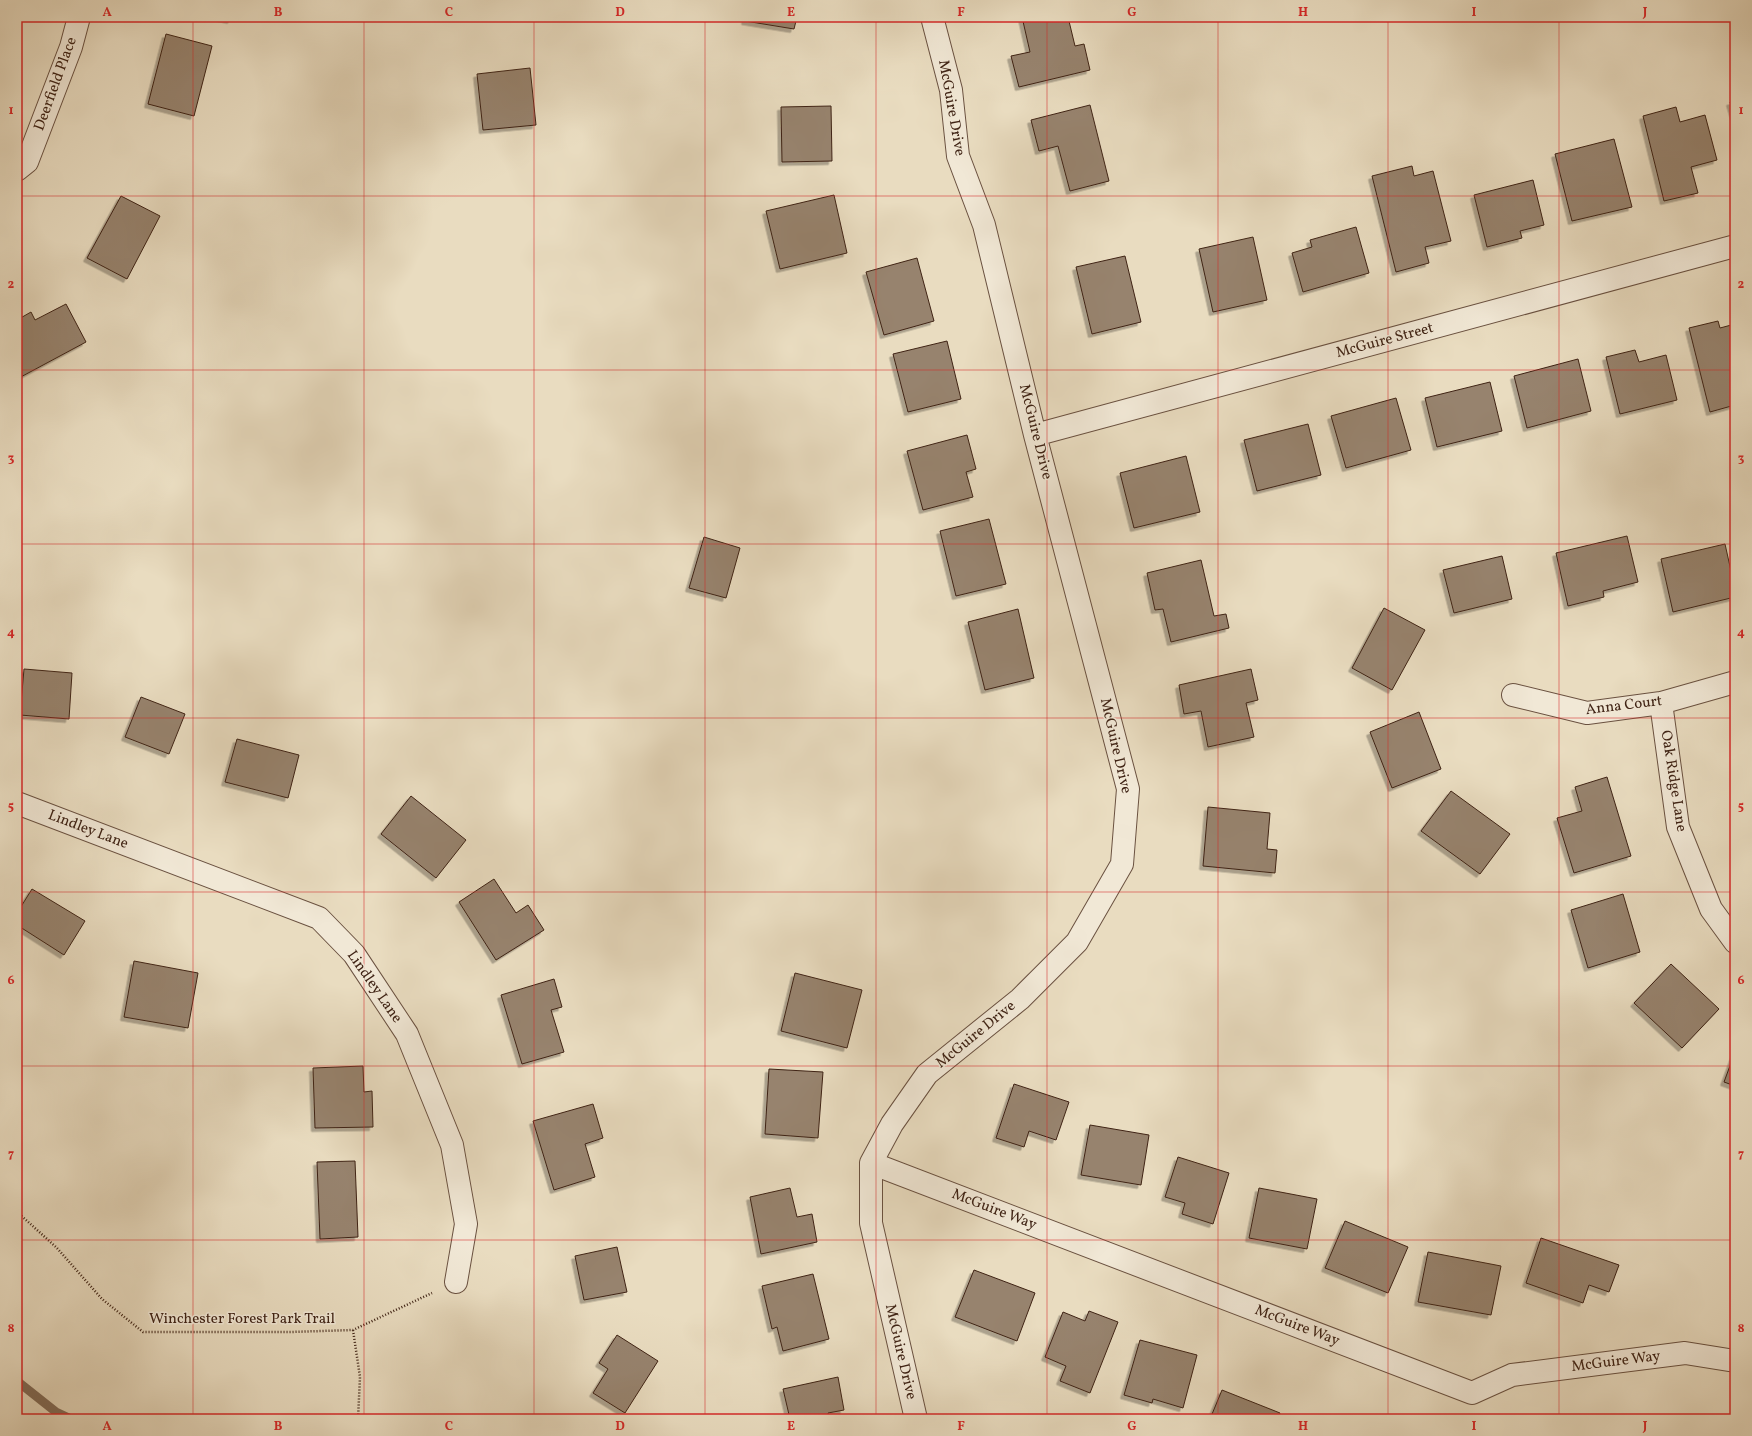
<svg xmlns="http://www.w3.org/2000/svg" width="1752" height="1436" font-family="Vollkorn,serif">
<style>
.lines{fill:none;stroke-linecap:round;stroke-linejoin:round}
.stream{stroke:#826c59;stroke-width:9}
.building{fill:#97836e;stroke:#3f2315;filter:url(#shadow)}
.street-casing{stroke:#6a5140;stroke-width:24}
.path{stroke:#3f2315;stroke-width:2.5;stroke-dasharray:1 2;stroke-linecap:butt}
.street{stroke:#f1e8d6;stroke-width:22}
.grid{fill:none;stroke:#d62828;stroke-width:1;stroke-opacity:0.55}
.labels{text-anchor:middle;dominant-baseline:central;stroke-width:3;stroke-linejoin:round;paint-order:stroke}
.street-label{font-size:15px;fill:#3f2315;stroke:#f1e8d6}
.neatline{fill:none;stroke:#d62828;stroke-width:1.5}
.grid-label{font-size:13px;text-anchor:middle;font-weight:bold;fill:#d62828}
</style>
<defs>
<filter id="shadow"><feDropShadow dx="-3.5" dy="3.5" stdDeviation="0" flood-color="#0004"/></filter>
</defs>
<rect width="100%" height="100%" fill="#e9dcc0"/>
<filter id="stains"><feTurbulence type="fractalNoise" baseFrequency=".005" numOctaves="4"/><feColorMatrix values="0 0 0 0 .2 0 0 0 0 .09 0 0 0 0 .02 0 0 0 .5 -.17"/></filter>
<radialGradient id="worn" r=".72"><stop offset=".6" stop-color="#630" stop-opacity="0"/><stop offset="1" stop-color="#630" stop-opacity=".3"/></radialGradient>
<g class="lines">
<path class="stream" d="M 17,1381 L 56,1412 L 71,1419"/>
</g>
<path class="building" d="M 218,17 L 232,17 L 231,20 Z
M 746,17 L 797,17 L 794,29 L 745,21 Z
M 1022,17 L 1068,17 L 1075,46 L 1084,44 L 1090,70 L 1019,87 L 1011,56 L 1030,52 Z
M 166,34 L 212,46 L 194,116 L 148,104 Z
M 530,68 L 536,125 L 483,130 L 477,74 Z
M 1735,101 L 1735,119 L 1730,102 Z
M 1090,105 L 1109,181 L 1070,191 L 1058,146 L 1039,151 L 1031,120 Z
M 831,106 L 832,161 L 782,162 L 781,107 Z
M 1676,107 L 1680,122 L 1705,115 L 1717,160 L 1691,167 L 1698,193 L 1664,201 L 1643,116 Z
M 1614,139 L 1632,207 L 1572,221 L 1555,154 Z
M 1412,166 L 1414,176 L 1433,171 L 1451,241 L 1425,247 L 1429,263 L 1396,272 L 1372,176 Z
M 1533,180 L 1544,225 L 1520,231 L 1522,238 L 1487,247 L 1474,195 Z
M 834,195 L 847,253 L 780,269 L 766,211 Z
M 121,196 L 160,216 L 127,279 L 87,258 Z
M 1356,227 L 1369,273 L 1303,292 L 1292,253 L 1312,247 L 1310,240 Z
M 1253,237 L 1267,300 L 1213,312 L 1199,249 Z
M 1125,256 L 1141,322 L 1092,334 L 1076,267 Z
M 917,258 L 934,321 L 884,335 L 866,272 Z
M 66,304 L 86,342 L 17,379 L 17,320 L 31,312 L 35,320 Z
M 1718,321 L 1720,328 L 1735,324 L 1735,405 L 1710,412 L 1689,328 Z
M 947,341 L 961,399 L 908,412 L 893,354 Z
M 1635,350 L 1639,362 L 1666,355 L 1677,400 L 1620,414 L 1606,357 Z
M 1578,359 L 1591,411 L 1527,428 L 1514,376 Z
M 1490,382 L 1502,431 L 1437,447 L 1425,398 Z
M 1396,398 L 1411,450 L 1346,468 L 1331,416 Z
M 1308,424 L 1321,475 L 1257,491 L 1244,440 Z
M 967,435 L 976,469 L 966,472 L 973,497 L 923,510 L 907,451 Z
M 1186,456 L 1200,512 L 1134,528 L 1120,473 Z
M 989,519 L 1006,584 L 956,596 L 940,531 Z
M 1627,536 L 1638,582 L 1603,591 L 1604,597 L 1568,606 L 1556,553 Z
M 704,537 L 740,548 L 726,598 L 689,588 Z
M 1725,544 L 1735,589 L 1735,597 L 1673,612 L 1661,559 Z
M 1502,556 L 1512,599 L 1454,613 L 1443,570 Z
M 1201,560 L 1214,616 L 1226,614 L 1229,628 L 1171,642 L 1163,609 L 1155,610 L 1147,573 Z
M 1384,608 L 1425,630 L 1392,690 L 1352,668 Z
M 1018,609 L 1034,678 L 985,690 L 968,622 Z
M 24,669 L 72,673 L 69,719 L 20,715 Z
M 1251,669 L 1258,700 L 1246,703 L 1254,737 L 1208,747 L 1201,711 L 1184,714 L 1179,685 Z
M 141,697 L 185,714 L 169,754 L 125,737 Z
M 1419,712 L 1441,769 L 1392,788 L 1370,732 Z
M 237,739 L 299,755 L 288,798 L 225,782 Z
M 1607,777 L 1631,856 L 1574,873 L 1557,818 L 1582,811 L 1575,787 Z
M 1451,791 L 1510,834 L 1480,874 L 1421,831 Z
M 411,796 L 466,840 L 436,878 L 381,834 Z
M 1208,807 L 1270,813 L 1267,849 L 1277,850 L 1275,873 L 1203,866 Z
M 494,879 L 516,913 L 528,905 L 544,930 L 496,960 L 459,902 Z
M 32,889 L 85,921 L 64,955 L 17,925 L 17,913 Z
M 1623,894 L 1640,952 L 1588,968 L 1571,910 Z
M 134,961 L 198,973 L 188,1028 L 124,1017 Z
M 1671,964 L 1719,1009 L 1682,1048 L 1634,1003 Z
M 795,973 L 862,990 L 847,1048 L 781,1031 Z
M 554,979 L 562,1007 L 551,1010 L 564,1052 L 522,1064 L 501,995 Z
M 1735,1052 L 1735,1086 L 1724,1082 Z
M 363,1066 L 364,1092 L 372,1091 L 373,1127 L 315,1128 L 313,1068 Z
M 769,1069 L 823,1072 L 818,1138 L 765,1134 Z
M 1014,1084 L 1069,1102 L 1056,1140 L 1029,1131 L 1024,1147 L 996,1138 Z
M 593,1104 L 603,1138 L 585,1144 L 595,1177 L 554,1190 L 533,1121 Z
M 1090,1125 L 1149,1135 L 1141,1185 L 1081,1175 Z
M 1178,1157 L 1229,1173 L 1213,1224 L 1182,1214 L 1185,1203 L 1165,1197 Z
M 355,1161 L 358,1237 L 320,1239 L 317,1162 Z
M 790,1188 L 797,1217 L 812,1214 L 817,1242 L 761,1254 L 750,1197 Z
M 1259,1188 L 1317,1199 L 1307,1249 L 1249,1238 Z
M 1345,1221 L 1408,1247 L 1388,1293 L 1325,1268 Z
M 1541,1238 L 1619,1265 L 1609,1292 L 1589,1285 L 1583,1303 L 1526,1283 Z
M 617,1247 L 627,1292 L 584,1300 L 575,1256 Z
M 1428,1252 L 1501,1266 L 1491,1315 L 1418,1302 Z
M 974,1270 L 1035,1293 L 1017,1341 L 955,1317 Z
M 813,1274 L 829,1339 L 783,1351 L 777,1327 L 772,1329 L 762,1286 Z
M 1089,1311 L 1118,1322 L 1090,1393 L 1060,1381 L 1066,1366 L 1045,1357 L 1063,1312 L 1085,1321 Z
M 617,1335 L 658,1361 L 625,1413 L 593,1393 L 608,1369 L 599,1363 Z
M 1140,1340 L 1197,1355 L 1183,1408 L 1153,1399 L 1152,1403 L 1124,1395 Z
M 838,1377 L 844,1410 L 828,1413 L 829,1419 L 790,1419 L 783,1389 Z
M 1222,1390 L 1280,1413 L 1278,1419 L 1210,1419 Z"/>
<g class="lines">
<defs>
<path id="street" d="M 17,170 L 27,162 L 71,47 L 79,17
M 1035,435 L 1735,246
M 1513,695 L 1587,713 L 1661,703 L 1735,682
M 1661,703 L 1678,827 L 1711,909 L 1735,942
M 17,803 L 319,918 L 354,954 L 407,1034 L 452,1145 L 466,1224 L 456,1282
M 871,1163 L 1472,1393 L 1512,1375 L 1685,1353 L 1735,1361
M 916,1419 L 871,1223 L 871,1163 L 892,1124 L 927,1074 L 1020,999 L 1077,942 L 1122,864 L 1128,789 L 1035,435 L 984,225 L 958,156 L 951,90 L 932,17"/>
</defs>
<use href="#street" class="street-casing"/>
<path class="path" d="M 17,1212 L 56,1247 L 102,1299 L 143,1332 L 290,1332 L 353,1330 L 432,1293
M 353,1330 L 360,1377 L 358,1419"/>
<use href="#street" class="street"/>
</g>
<path class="grid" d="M 193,17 L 193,1419M 364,17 L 364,1419M 534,17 L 534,1419M 705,17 L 705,1419M 876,17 L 876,1419M 1047,17 L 1047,1419M 1218,17 L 1218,1419M 1388,17 L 1388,1419M 1559,17 L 1559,1419M 17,196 L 1735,196M 17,370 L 1735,370M 17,544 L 1735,544M 17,718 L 1735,718M 17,892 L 1735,892M 17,1066 L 1735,1066M 17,1240 L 1735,1240"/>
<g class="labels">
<g class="street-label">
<text transform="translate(56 84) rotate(-70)">Deerfield Place</text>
<text transform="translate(951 108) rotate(80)">McGuire Drive</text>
<text transform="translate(1385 341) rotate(-15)">McGuire Street</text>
<text transform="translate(1035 432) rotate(76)">McGuire Drive</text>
<text transform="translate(1624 706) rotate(-7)">Anna Court</text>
<text transform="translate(1115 746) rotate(77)">McGuire Drive</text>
<text transform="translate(1673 781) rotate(81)">Oak Ridge Lane</text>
<text transform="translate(88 830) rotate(21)">Lindley Lane</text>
<text transform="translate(374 987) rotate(55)">Lindley Lane</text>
<text transform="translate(976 1035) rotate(-39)">McGuire Drive</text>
<text transform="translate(994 1210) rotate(21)">McGuire Way</text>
<text x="242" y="1319">Winchester Forest Park Trail</text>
<text transform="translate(1297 1326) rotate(21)">McGuire Way</text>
<text transform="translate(900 1352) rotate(77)">McGuire Drive</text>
<text transform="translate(1616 1362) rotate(-7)">McGuire Way</text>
</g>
</g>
<rect width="1752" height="1436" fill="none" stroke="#e9dcc0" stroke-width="44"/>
<rect x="22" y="22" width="1708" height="1392" class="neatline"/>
<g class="grid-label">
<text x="107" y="16">A</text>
<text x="278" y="16">B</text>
<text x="449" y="16">C</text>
<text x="620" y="16">D</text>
<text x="791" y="16">E</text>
<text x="961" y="16">F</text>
<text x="1132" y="16">G</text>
<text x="1303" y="16">H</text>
<text x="1474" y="16">I</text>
<text x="1645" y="16">J</text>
<text x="11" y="114">1</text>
<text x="1741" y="114">1</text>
<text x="11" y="288">2</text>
<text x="1741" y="288">2</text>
<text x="11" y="462">3</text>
<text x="1741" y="462">3</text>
<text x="11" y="636">4</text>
<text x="1741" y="636">4</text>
<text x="11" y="810">5</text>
<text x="1741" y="810">5</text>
<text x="11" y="984">6</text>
<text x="1741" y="984">6</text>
<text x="11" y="1158">7</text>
<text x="1741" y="1158">7</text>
<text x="11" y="1332">8</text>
<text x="1741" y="1332">8</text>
<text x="107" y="1430">A</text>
<text x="278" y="1430">B</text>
<text x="449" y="1430">C</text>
<text x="620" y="1430">D</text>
<text x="791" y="1430">E</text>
<text x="961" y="1430">F</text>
<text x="1132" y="1430">G</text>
<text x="1303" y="1430">H</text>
<text x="1474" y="1430">I</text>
<text x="1645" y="1430">J</text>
</g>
<rect width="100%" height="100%" filter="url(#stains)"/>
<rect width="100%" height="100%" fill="url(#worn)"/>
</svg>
